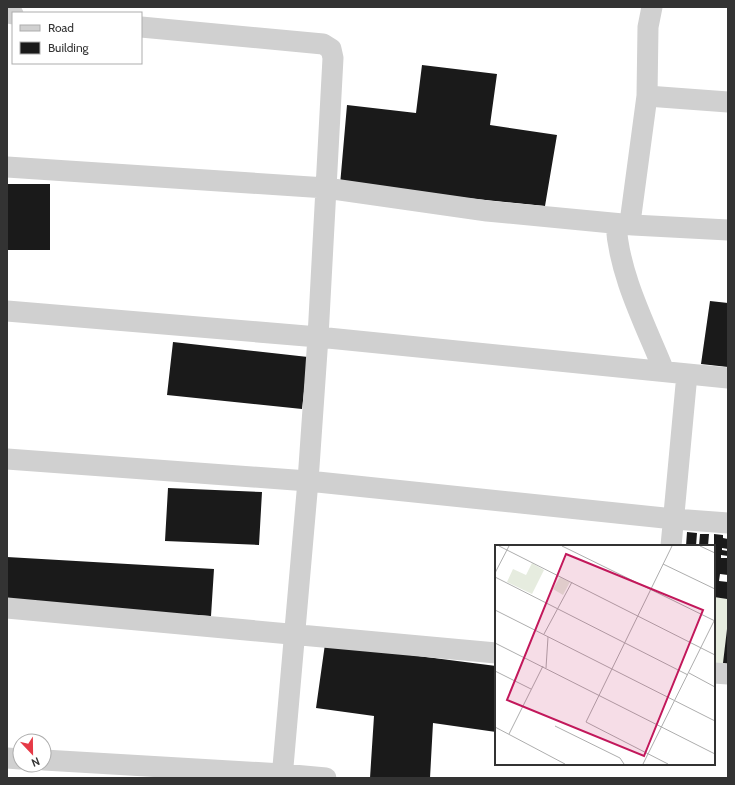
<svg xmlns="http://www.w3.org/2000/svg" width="735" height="785" font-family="Cabin,sans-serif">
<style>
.green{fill:#e6ecdf}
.building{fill:#1a1a1a}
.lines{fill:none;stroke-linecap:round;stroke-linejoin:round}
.minor{stroke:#d0d0d0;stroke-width:21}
.inset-road{fill:none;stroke:#adadad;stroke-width:1}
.view{fill:#c2185b;fill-opacity:0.15;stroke:#c2185b;stroke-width:2}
.inset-edge{fill:none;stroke:#333;stroke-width:2}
</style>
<rect width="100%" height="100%" fill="#fff"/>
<path class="green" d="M 714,597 L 728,599 L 728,619 L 723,668 L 714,667 Z"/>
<path class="building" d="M 422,65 L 497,74 L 490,125 L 557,135 L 545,206 L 340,185 L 347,105 L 416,113 Z
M 7,184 L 50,184 L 50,250 L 7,250 Z
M 710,301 L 728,303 L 728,367 L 701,364 Z
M 173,342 L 308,357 L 302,409 L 167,395 Z
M 168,488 L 262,492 L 259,545 L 165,541 Z
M 687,532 L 697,533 L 696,546 L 686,546 Z
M 700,534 L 709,534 L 708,546 L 699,546 Z
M 714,534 L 723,535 L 723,538 L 728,539 L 728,549 L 722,548 L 722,550 L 728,551 L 728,556 L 721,555 L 721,558 L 728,558 L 728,575 L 720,574 L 719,581 L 728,582 L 727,599 L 714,597 Z
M 7,557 L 214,569 L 211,616 L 7,604 Z
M 727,629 L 728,629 L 728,664 L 723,663 Z
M 325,644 L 496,666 L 496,732 L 433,723 L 430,778 L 370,778 L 374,716 L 316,708 Z"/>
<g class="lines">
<path class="minor" d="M 7,13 L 13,14
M 141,27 L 323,44 L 331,49 L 333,58 L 318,337 L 308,481 L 282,778
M 647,96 L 728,102
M 7,167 L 326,188 L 487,211 L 633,225 L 728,230
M 616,224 C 619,275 645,324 664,371
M 633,225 L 631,215 L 647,96 L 648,27 L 652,7
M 7,311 L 318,337 L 728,378
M 7,459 L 308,481 L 674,519 L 728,523
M 671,546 L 687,374
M 7,608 L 496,653
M 714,673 L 728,674
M 7,758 L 20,759
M 44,760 L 282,774 L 326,778"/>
</g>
<g transform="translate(495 545)">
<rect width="220" height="220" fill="#fff"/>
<path d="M 37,18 L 49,25 L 37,49 L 12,37 L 18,24 L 31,30 ZM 65,32 L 75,37 L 68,50 L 58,44 Z" fill="#e6ecdf"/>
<path class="inset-road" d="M 4,1 L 220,110M 67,1 L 220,76M 205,1 L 220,8M 168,19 L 220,44M 0,28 L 14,1M 0,32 L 193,130M 0,65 L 220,176M 49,89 L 77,37M 0,98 L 220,209M 51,123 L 53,92M 0,126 L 36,144M 194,128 L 220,142M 60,181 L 125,213 L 129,219M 0,182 L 70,219M 14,189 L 48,121M 148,219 L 220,74M 173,219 L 91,177 L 177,1"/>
<path class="view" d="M 71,9 L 208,65 L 149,211 L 12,155 Z"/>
<rect width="220" height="220" class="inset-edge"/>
</g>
<rect width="735" height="785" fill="none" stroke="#333333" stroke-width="16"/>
<rect x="12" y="12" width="130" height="52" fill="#ffffff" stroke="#adadad"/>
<rect x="20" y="25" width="20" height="6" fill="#d0d0d0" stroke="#adadad"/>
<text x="48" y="32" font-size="12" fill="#333333">Road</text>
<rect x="20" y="42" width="20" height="12" fill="#1a1a1a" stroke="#adadad"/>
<text x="48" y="52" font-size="12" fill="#333333">Building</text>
<g transform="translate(32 753) rotate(158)"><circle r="19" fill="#ffffff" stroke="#adadad"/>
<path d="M0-3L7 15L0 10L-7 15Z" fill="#e63946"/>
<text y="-6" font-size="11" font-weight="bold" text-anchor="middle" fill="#333333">N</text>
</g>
</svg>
